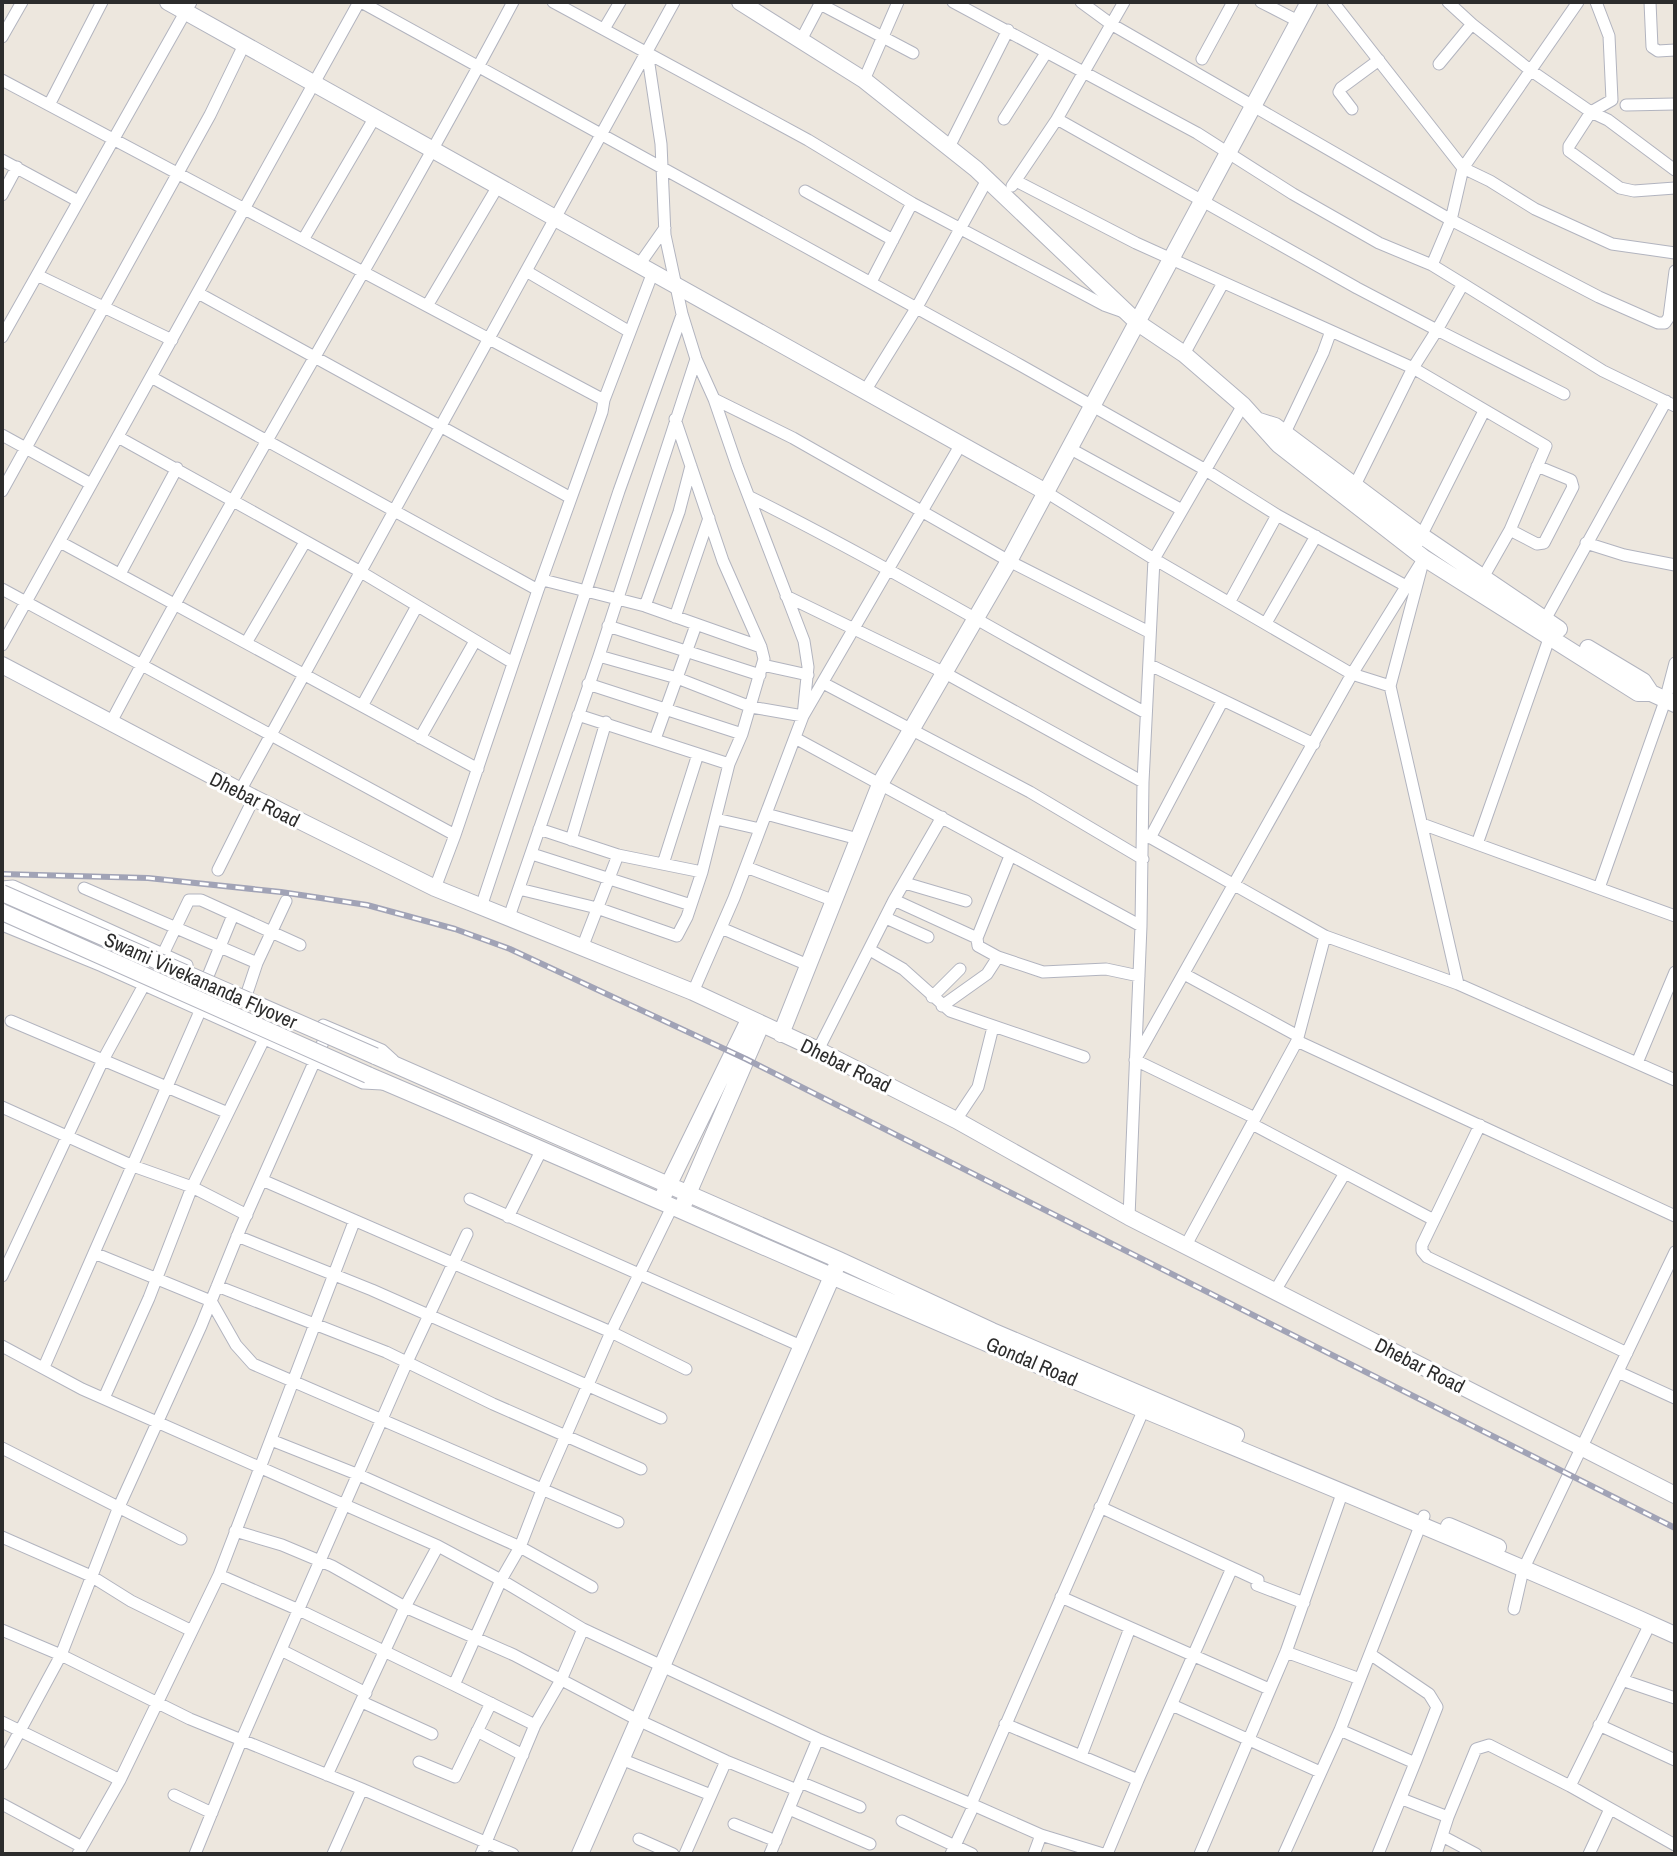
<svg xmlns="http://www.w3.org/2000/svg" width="1677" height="1856" font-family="'Archivo Narrow',sans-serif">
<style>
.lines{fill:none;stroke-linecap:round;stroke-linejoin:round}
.street-casing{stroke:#b2b4bf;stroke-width:13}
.secondary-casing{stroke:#b2b4bf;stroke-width:18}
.street{stroke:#fff;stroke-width:11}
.secondary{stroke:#fff;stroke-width:16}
.rail-casing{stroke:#a1a3b6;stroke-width:6}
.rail{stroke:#fff;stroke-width:3;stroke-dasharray:9;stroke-linecap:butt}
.secondary-bridge-casing{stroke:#b2b4bf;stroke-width:18;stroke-linecap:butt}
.secondary-bridge{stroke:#fff;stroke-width:16}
.labels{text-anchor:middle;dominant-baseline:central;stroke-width:6;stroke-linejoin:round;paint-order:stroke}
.street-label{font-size:20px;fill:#2c2c2c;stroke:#fff}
</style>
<rect width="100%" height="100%" fill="#ede7de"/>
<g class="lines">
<defs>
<path id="street" d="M 361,2 L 1020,365 L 1204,469 L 1277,515 L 1406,586
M 553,2 L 808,140 L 912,203 L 1104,305 L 1121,311
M 953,2 L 1197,133 L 1293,194 L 1379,243 L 1432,265 L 1463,284 L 1437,330 L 1564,394
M 1081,2 L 1111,24 L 1451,220 L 1599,297 L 1658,323 L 1665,323 L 1669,317 L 1675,271
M 1261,2 L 1298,21
M 1333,2 L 1463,168 L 1578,2
M 1596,2 L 1609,36 L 1612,100 L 1591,112 L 1569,146 L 1569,151 L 1620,188 L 1634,191 L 1675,188
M 1650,2 L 1652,47 L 1658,51 L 1675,50
M 820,4 L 913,53
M 1472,24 L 1530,70 L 1591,112 L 1608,120 L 1675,170
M 604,29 L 620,2
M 2,37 L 22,2
M 801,40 L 821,2
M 647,51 L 661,144 L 665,235 L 682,314 L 696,359 L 714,399 L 737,466 L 804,641 L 808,667 L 803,716 L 734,898 L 693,992
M 1202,59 L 1233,2
M 1439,64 L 1472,24 L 1448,2
M 2,80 L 604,400
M 864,80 L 898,2
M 49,105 L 102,2
M 1626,105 L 1675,104
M 1352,109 L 1339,92 L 1341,88 L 1379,60
M 1004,119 L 1046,53
M 1057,119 L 1357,288 L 1437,330 L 1413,368 L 1546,446 L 1510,530 L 1481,581
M 949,147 L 1008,30
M 2,160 L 78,201
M 1016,181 L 1136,243 L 1331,331 L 1323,353 L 1282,439
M 1012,186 L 1057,119 L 1124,2
M 805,191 L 893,240
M 2,195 L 17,167
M 303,240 L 375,117
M 639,265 L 665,228
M 1432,265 L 1451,220 L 1463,168 L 1490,181 L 1535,209 L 1612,244 L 1675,253
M 526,271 L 630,332
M 37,275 L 172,340
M 871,282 L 912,203
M 1463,284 L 1603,371 L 1675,406
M 198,293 L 571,498
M 427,306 L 498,186
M 1331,331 L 1413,368 L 1352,491
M 2,337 L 191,2
M 1184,354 L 1223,283
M 151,377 L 538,590
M 865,391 L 917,307 L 987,180
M 714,399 L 793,438 L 1009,561 L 1149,632
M 675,419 L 723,561 L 761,647
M 2,435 L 91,484
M 118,437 L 361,572 L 513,663
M 1069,448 L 1182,510
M 2,491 L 210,115 L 244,45
M 1046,492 L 1154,559 L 1352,674 L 1135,1060 L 1255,1118
M 750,497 C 885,564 1013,642 1146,713
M 1510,530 L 1537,544 L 1544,543 L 1573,487 L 1571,480 L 1537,466
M 60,542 L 478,769
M 1586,543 L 1624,555 L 1675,565
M 1414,550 L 1484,411
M 1424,558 L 1390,686 L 1352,674 Z
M 120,574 L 177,468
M 2,589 L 455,835
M 786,596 L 945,673 L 1143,782
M 1230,601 L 1277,515
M 645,606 L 679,512 L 691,466
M 675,617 L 709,518
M 1266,623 L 1316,536
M 1542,625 L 1666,401
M 608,626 L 760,675
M 246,643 L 305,542
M 2,645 L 359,2
M 599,656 L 677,678 L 751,707 L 803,716 L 961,444
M 763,665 L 808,675
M 1150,665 L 1314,744
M 823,683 L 1030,792 L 1143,859
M 588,684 L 742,734
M 1390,686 L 1458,984 L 1675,1080
M 362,706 L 417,606
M 578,715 L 729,764
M 110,724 C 239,480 384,245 513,2
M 420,738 L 475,641
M 795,738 L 1141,926
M 655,739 L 696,625
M 240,791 L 674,2
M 766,814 L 858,839
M 716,819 L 760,829
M 1422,824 L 1675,916
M 539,829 L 618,855 L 702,872 L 729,764 L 742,734 L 764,659 L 761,647 L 645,606 L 543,580
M 1144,834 L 1325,936 L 1297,1041 L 1186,1245
M 1150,838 L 1223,700
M 571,840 L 606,722
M 1477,844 L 1550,636
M 532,854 L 691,905
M 1010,856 L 977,938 L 978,946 L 998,957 L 1043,972 L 1106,969 L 1139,976
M 663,864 L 698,754
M 746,867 L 832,900
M 218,870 L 254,798
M 905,883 L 966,901
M 2,887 L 13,886 L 187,965
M 84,888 L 257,963
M 435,888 L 455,835 L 538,590 L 602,412 L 604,400 L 653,272
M 1599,888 L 1665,701 L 1675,663
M 519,889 L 597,908 L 677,936 L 687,917 L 702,872
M 894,900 L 977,938
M 481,907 L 619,491 L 682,315
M 509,917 L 599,656 L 696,359
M 886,918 L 928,937
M 2,925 L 102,966 L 363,1083 L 382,1084
M 721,928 L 808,965
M 1325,936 L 1458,984
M 582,948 L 618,855
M 870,950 L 903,969 L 950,1011 L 1084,1057
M 163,954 L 189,900 L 201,900 L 300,945
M 1184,974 L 1298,1036
M 208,976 L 233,915
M 247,993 L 257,963 L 286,901
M 932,997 L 960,969
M 942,1006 L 987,974 L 998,957
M 11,1021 L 228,1113
M 323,1025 L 382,1050 L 393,1060
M 1297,1041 L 1675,1216
M 818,1050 L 894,900 L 942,817
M 1637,1063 L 1675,972
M 2,1107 L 133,1166 L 192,1187 L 247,1215
M 956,1120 L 978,1087 L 993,1027
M 1252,1124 L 1434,1220
M 1480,1125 L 1422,1245 L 1422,1251 L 1427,1257 L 1627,1353
M 262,1180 L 611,1332 L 686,1369
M 470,1199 L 801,1346
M 508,1217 L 541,1151
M 1129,1217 L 1141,926 L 1143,782 L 1154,559 L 1243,405
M 237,1236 L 372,1290 L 661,1418
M 94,1253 L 211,1301 L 236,1345 L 253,1364 L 618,1522
M 2,1276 L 103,1060 L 144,985
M 217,1286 L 386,1352 L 493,1404 L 641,1469
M 1275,1291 L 1345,1173
M 2,1346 L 82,1389 L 438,1546 L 501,1580 L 583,1629 L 818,1739 L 971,1804 L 1144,1409
M 44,1367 L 201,1009
M 1618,1372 L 1675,1398
M 104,1398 L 149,1298 L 192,1187 L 264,1039
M 271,1440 L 359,1475 L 520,1547 L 592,1587
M 2,1448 L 181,1539
M 1100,1507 L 1258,1580 L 1257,1585 L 1304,1603
M 235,1531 L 282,1545 L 332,1566 L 405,1607 L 514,1655 L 638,1720 L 726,1761 L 797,1790
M 2,1537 L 91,1576 L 131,1601 L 192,1631
M 219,1575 L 299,1610 L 454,1685
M 1061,1597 L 1269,1689
M 1514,1609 L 1523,1570 L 1675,1252
M 2,1630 L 61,1655 L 190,1719 L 362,1789 L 513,1854
M 281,1650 L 366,1693
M 1286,1652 L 1360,1679
M 1370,1654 L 1429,1694 L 1437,1707 L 1415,1763
M 1622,1680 L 1675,1698
M 362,1702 L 432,1734
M 1172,1705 L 1320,1772
M 2,1722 L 120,1780
M 1005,1724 L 1138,1780 L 1232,1568
M 535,1725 L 454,1685 L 501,1580 L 520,1547 L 542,1490 L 611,1332 L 672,1207
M 1599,1725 L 1675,1760
M 1340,1730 L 1415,1763 L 1378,1854
M 477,1731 L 523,1755
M 1081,1756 L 1130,1628
M 621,1759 L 711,1795
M 419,1762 L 455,1777 L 491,1703
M 2,1764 L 61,1655 L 118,1509 L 201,1326 L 241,1227 L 328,1031
M 327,1775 L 405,1607 L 438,1546
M 800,1782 L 860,1807
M 1570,1786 L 1650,1624
M 174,1795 L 212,1813
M 1402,1799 L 1448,1817
M 2,1804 L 82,1847
M 971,1804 L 1041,1835 L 1103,1854
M 789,1809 L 870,1844
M 902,1821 L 972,1854
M 734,1824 L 776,1841
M 1442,1836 L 1476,1854
M 639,1839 L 673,1854
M 78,1854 L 120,1780 L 219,1575 L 354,1222
M 195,1854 L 241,1741 L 407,1362 L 467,1234
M 333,1854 L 362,1789
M 481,1854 L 535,1725 L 561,1680 L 583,1629
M 685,1854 L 726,1761
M 770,1854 L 818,1739
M 951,1854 L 974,1805
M 1034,1854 L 1041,1835
M 1107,1854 L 1138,1780
M 1200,1854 L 1286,1652 L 1343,1491
M 1284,1854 L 1340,1730 L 1424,1516
M 1436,1854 L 1448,1817 L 1476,1749 L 1489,1745 L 1570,1786 L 1675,1845
M 1589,1854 L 1610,1809"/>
<path id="secondary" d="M 168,2 L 1046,492
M 740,2 L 864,80 L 976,169 L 1138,323 L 1184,354 L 1243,405 L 1279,445 L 1424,558 L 1638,693 L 1651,693 L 1675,704
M 1259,421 L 1275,426 L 1422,536 L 1559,629
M 1588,648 L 1643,681 L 1651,693
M 2,665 L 254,798 L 435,888 L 693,992 L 818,1050 L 956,1120 L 1129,1217 L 1675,1495
M 781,1034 L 881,782 L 1009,561 L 1309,2
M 375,1056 L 839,1260 L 992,1331 L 1236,1435
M 368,1075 C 627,1185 883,1301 1142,1409 C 1320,1483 1499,1556 1675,1635
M 664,1194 L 749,1020
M 684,1203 L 761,1025
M 1449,1526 L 1498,1547
M 580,1854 L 837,1265"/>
</defs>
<use href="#street" class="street-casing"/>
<use href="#secondary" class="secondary-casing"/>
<use href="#street" class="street"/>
<use href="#secondary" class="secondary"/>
<defs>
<path id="rail" d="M 2,874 L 148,878 L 281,892 L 367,905 L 455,929 L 510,949 L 746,1059 L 1675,1528"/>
</defs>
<use href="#rail" class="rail-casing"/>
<use href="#rail" class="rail"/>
<defs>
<path id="secondary-bridge" d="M 2,893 L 375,1056
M 2,912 L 368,1075"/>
</defs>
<use href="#secondary-bridge" class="secondary-bridge-casing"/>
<use href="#secondary-bridge" class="secondary-bridge"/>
</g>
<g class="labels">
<g class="street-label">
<text transform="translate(255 799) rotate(27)">Dhebar Road</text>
<text transform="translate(201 980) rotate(24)">Swami Vivekananda Flyover</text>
<text transform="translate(846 1065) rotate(26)">Dhebar Road</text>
<text transform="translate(1032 1361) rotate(23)">Gondal Road</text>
<text transform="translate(1420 1365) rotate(27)">Dhebar Road</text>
</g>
</g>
<rect width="1677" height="1856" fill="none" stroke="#2c2c2c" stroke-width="8"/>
</svg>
